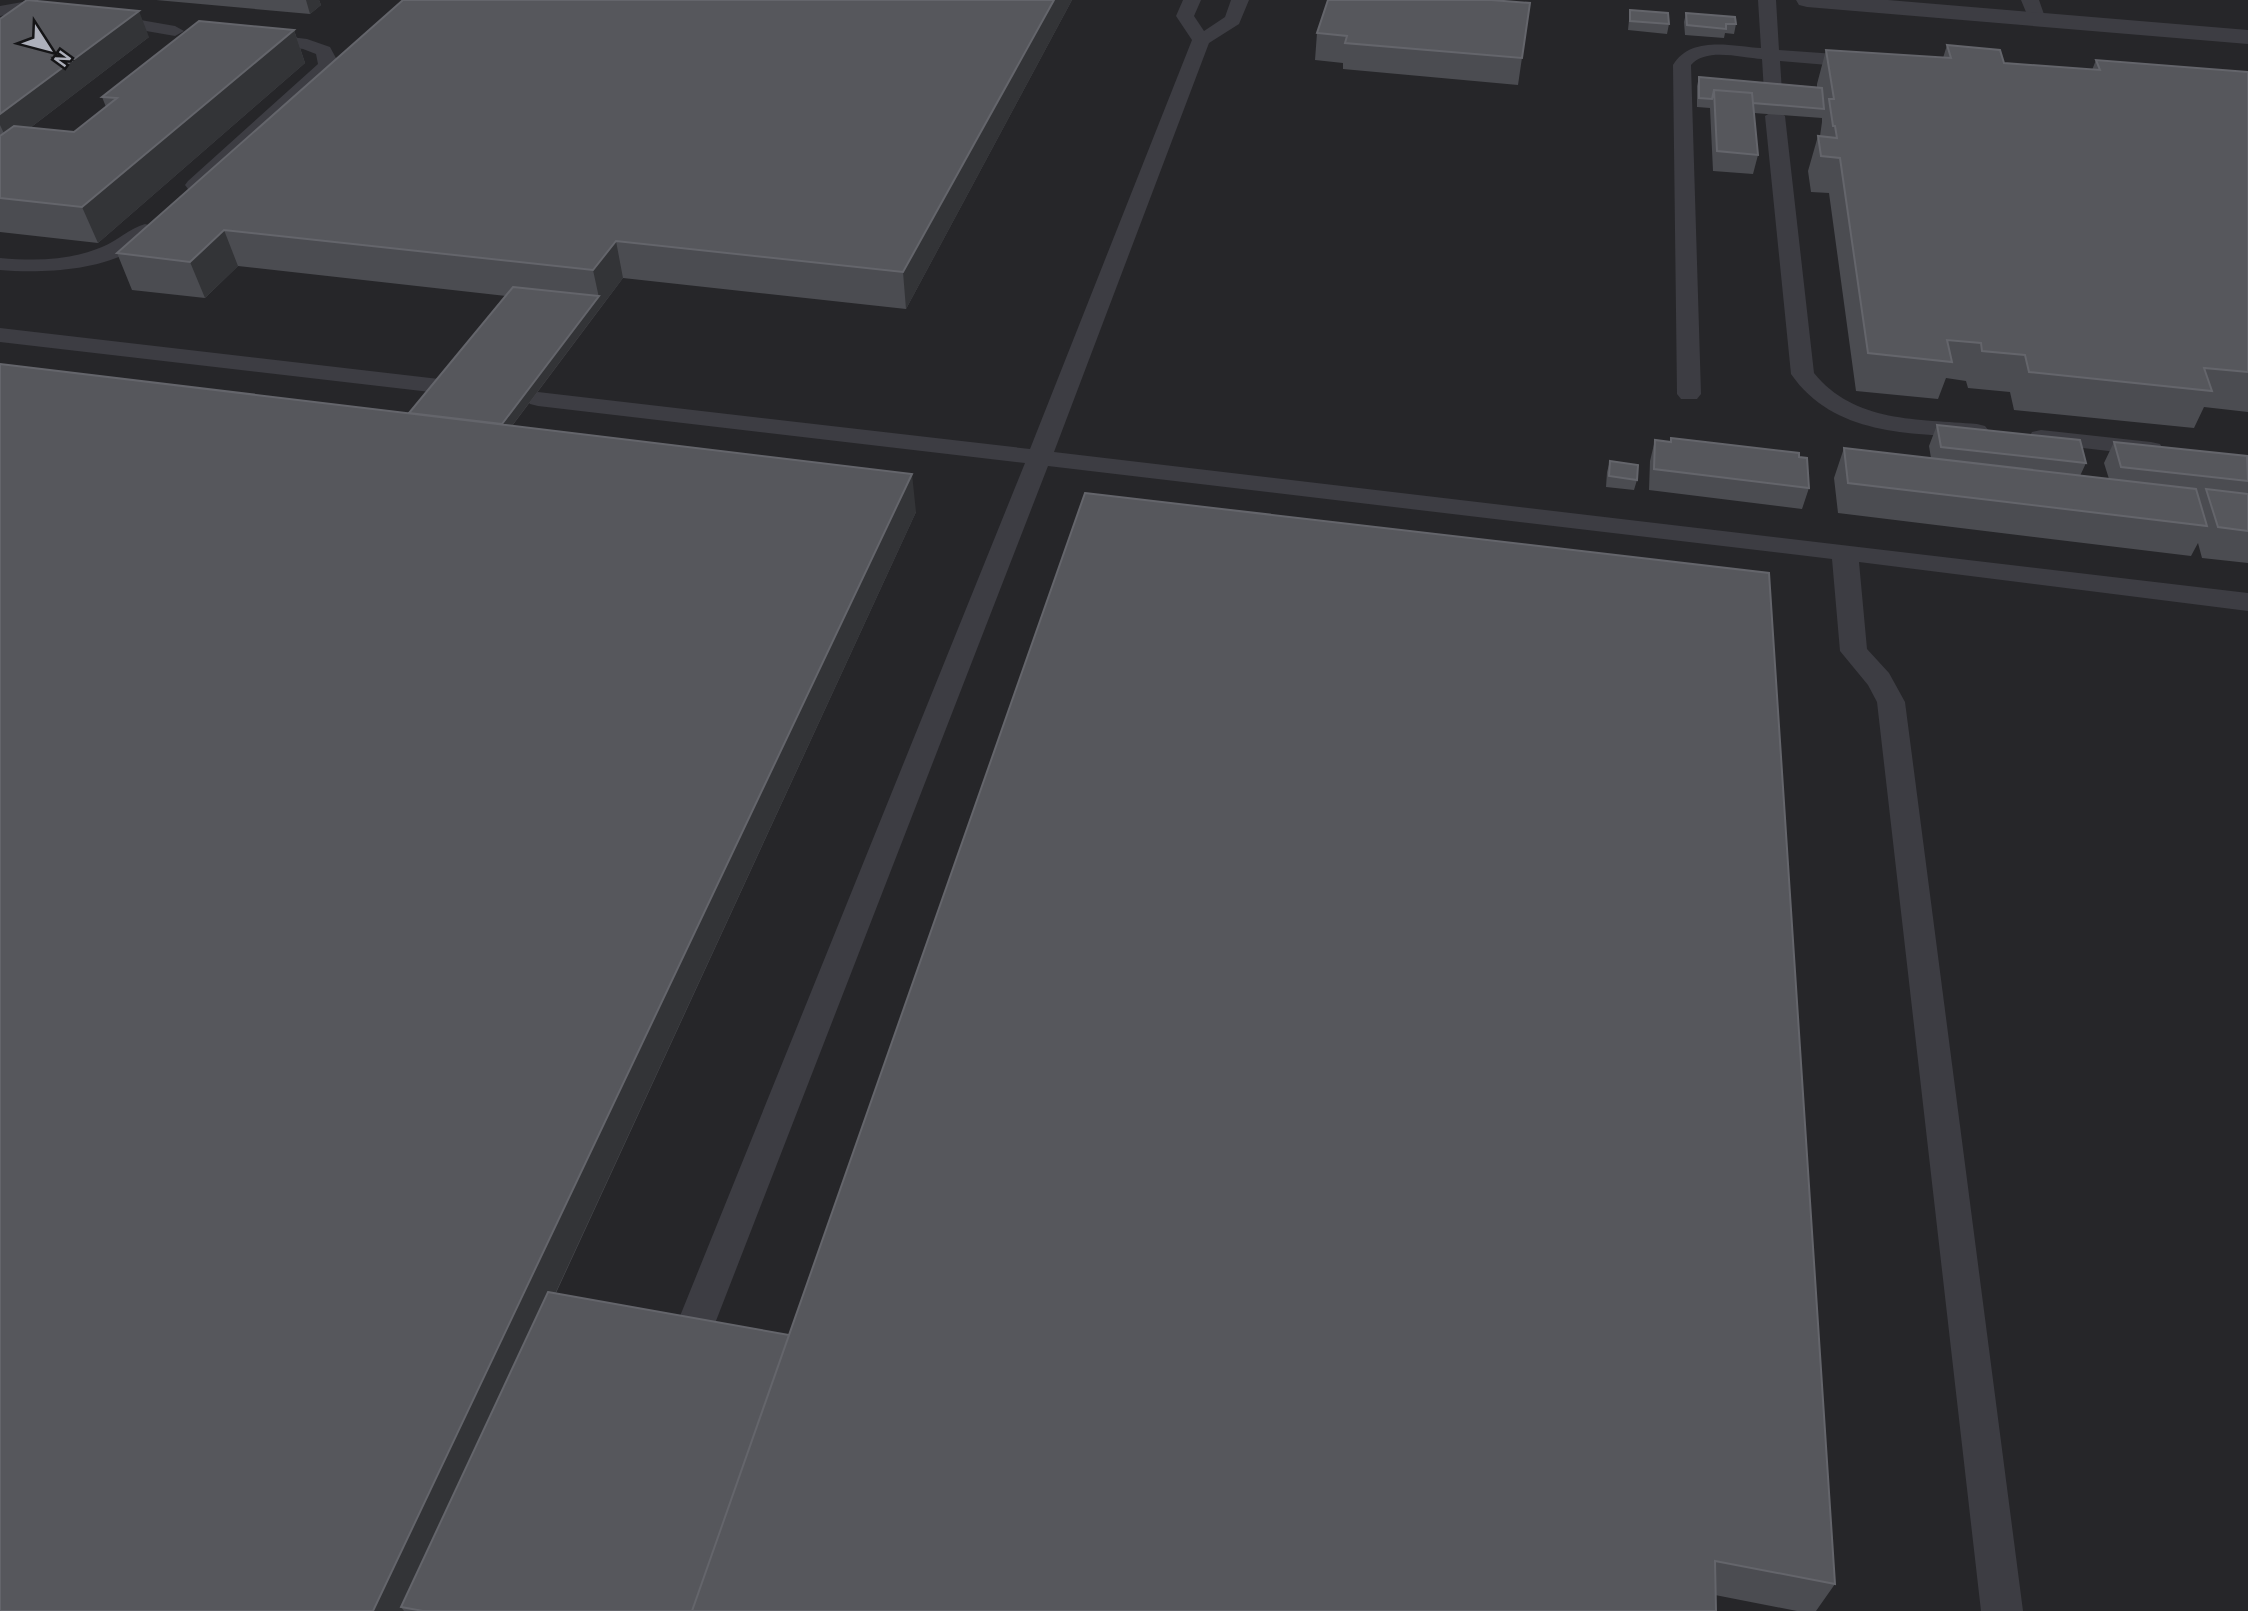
<svg xmlns="http://www.w3.org/2000/svg" width="2248" height="1611" font-family="Manrope,sans-serif">
<style>
.built{fill:#262629}
.lines{fill:none;stroke-linecap:round;stroke-linejoin:round}
.lane{fill:#3d3d43;fill-rule:evenodd}
.street{fill:#3d3d43;fill-rule:evenodd}
.wall{fill:#4b4c51}
.shaded-wall{fill:#333437}
.building{fill:#56575c;stroke:#64656b;stroke-width:2}
</style>
<rect width="100%" height="100%" fill="#1a1a1c"/>
<path class="built" d="M 0,0 L 2248,0 L 2248,1611 L 0,1611 Z"/>
<g class="lines">
<path class="lane" d="M 1183,0 L 1201,0 L 1194,16 L 1204,31 L 1225,17 L 1231,0 L 1249,0 L 1239,24 L 1209,43 L 1054,452 L 2248,593 L 2248,611 L 1859,562 L 1867,649 L 1889,673 L 1905,702 L 2023,1611 L 1981,1611 L 1877,702 L 1868,685 L 1840,651 L 1832,559 L 1048,466 L 714,1326 L 708,1338 L 695,1343 L 682,1338 L 676,1326 L 1025,463 L 538,406 L 530,404 L 526,399 L 530,394 L 538,392 L 1030,449 L 1192,40 L 1176,16 Z
M 1758,0 L 1776,0 L 1779,50 L 1864,56 L 1873,62 L 1864,68 L 1780,61 L 1782,92 L 1773,98 L 1764,92 L 1762,59 C 1742,58 1706,47 1691,65 L 1701,394 L 1697,399 L 1681,399 L 1677,394 L 1673,65 C 1691,35 1732,46 1761,48 Z
M 2021,0 L 2039,0 L 2046,20 L 2043,24 L 2031,24 Z
M 28,1 L 63,7 L 66,11 L 57,16 L 28,11 L 0,16 L 0,6 Z
M 106,14 L 175,26 L 184,31 L 175,36 L 100,23 L 97,19 Z
M 258,33 L 307,39 L 330,47 L 337,60 L 335,66 L 202,189 L 188,189 L 185,185 L 188,181 L 318,64 L 316,54 L 303,49 L 252,42 L 249,38 Z
M 1775,110 L 1785,116 L 1814,373 C 1854,423 1919,419 1977,424 L 1985,426 L 1989,431 L 1985,436 L 1977,438 C 1909,433 1834,436 1791,374 L 1765,116 Z
M 145,224 L 152,226 L 155,230 C 127,271 44,274 0,270 L 0,258 C 35,261 69,261 102,247 C 117,241 130,228 145,224 Z
M 0,328 L 439,379 L 447,381 L 451,386 L 447,391 L 439,393 L 0,342 Z
M 2041,430 L 2151,442 L 2160,444 L 2163,449 L 2160,454 L 2151,456 L 2032,442 L 2029,437 L 2032,432 Z"/>
<path class="street" d="M 1796,0 L 1888,0 L 2248,30 L 2248,44 L 1807,7 L 1799,5 Z"/>
</g>
<path class="wall" d="M 156,0 L 319,0 L 321,5 L 310,14 Z
M 403,0 L 1072,0 L 906,309 L 623,278 L 512,426 L 916,512 L 556,1293 L 1835,1584 L 1816,1611 L 1797,1611 L 1715,1595 L 1716,1611 L 0,1611 L 409,413 L 506,296 L 238,266 L 205,298 L 132,290 L 117,253 Z
M 1530,3 L 1518,85 L 1343,69 L 1343,63 L 1315,60 L 1317,33 Z
M 1630,10 L 1669,24 L 1667,34 L 1628,30 Z
M 1686,13 L 1736,24 L 1734,34 L 1725,33 L 1724,38 L 1685,35 L 1684,22 Z
M 0,19 L 149,37 L 30,128 L 74,132 L 106,107 L 102,97 L 294,30 L 305,63 L 98,243 L 0,232 Z
M 1947,45 L 2004,63 L 2092,70 L 2096,60 L 2248,72 L 2248,412 L 2204,407 L 2194,428 L 2014,410 L 2010,392 L 1968,388 L 1966,381 L 1946,378 L 1938,399 L 1856,391 L 1829,193 L 1811,192 L 1808,171 L 1818,136 L 1820,136 L 1822,122 L 1822,118 L 1754,113 L 1758,155 L 1753,174 L 1713,171 L 1710,108 L 1697,107 L 1697,86 L 1699,77 L 1817,87 L 1817,84 L 1826,50 L 1943,58 Z
M 1937,425 L 2086,463 L 2080,476 L 2109,479 L 2104,463 L 2114,442 L 2248,481 L 2248,563 L 2202,558 L 2198,543 L 2191,556 L 1838,513 L 1834,478 L 1844,448 L 1931,458 L 1929,446 Z
M 1655,440 L 1799,457 L 1809,488 L 1802,509 L 1649,490 L 1650,461 Z
M 1610,461 L 1637,480 L 1634,490 L 1606,487 L 1607,472 Z"/>
<path class="shaded-wall" d="M 306,0 L 319,0 L 321,5 L 310,14 Z
M 1054,0 L 1072,0 L 906,309 L 903,272 Z
M 139,11 L 149,37 L 9,144 L 0,125 L 0,114 Z
M 294,30 L 305,63 L 98,243 L 82,207 Z
M 224,230 L 238,266 L 205,298 L 190,262 Z
M 616,241 L 623,278 L 601,307 L 593,270 Z
M 599,296 L 601,307 L 487,459 L 484,449 Z
M 912,474 L 916,512 L 410,1608 L 401,1607 L 404,1611 L 373,1611 Z"/>
<path class="building" d="M 27,0 L 139,11 L 0,114 L 0,19 Z
M 403,0 L 1054,0 L 903,272 L 616,241 L 593,270 L 224,230 L 190,262 L 117,253 Z
M 1328,0 L 1491,0 L 1530,3 L 1522,58 L 1345,43 L 1347,36 L 1317,33 Z
M 1630,10 L 1668,13 L 1669,24 L 1630,21 Z
M 1686,13 L 1735,17 L 1736,24 L 1726,24 L 1726,29 L 1687,25 Z
M 199,21 L 294,30 L 82,207 L 0,198 L 0,136 L 14,126 L 74,132 L 117,98 L 102,97 Z
M 1947,45 L 2000,50 L 2004,63 L 2100,70 L 2096,60 L 2248,72 L 2248,372 L 2204,368 L 2212,391 L 2029,372 L 2025,355 L 1982,351 L 1981,343 L 1947,340 L 1952,362 L 1868,353 L 1840,158 L 1821,156 L 1818,136 L 1837,138 L 1835,126 L 1833,126 L 1829,99 L 1834,99 L 1826,50 L 1951,58 Z
M 1699,77 L 1822,88 L 1824,109 L 1753,103 L 1752,93 L 1714,90 L 1712,99 L 1699,98 Z
M 1714,90 L 1752,93 L 1758,155 L 1717,151 Z
M 513,287 L 599,296 L 502,424 L 409,413 Z
M 0,364 L 912,474 L 373,1611 L 0,1611 Z
M 1937,425 L 2080,440 L 2086,463 L 1941,447 Z
M 1671,438 L 1799,453 L 1799,457 L 1807,458 L 1809,488 L 1654,469 L 1655,440 L 1671,442 Z
M 2114,442 L 2247,456 L 2248,481 L 2121,467 Z
M 1844,448 L 2196,489 L 2207,526 L 1848,483 Z
M 1610,461 L 1638,465 L 1637,480 L 1609,476 Z
M 2206,489 L 2248,494 L 2248,531 L 2218,527 Z
M 1085,493 L 1769,573 L 1835,1584 L 1715,1561 L 1716,1611 L 692,1611 Z
M 548,1292 L 789,1335 L 692,1611 L 423,1611 L 401,1607 Z"/>
<g transform="translate(49 49) rotate(126)" stroke="#151517" stroke-width="5" paint-order="stroke">
<path d="M0-5L12 26L0 18L-12 26Z" fill="#adb0bb"/>
<text y="-10" font-size="19" font-weight="bold" text-anchor="middle" fill="#adb0bb">N</text>
</g>
</svg>
